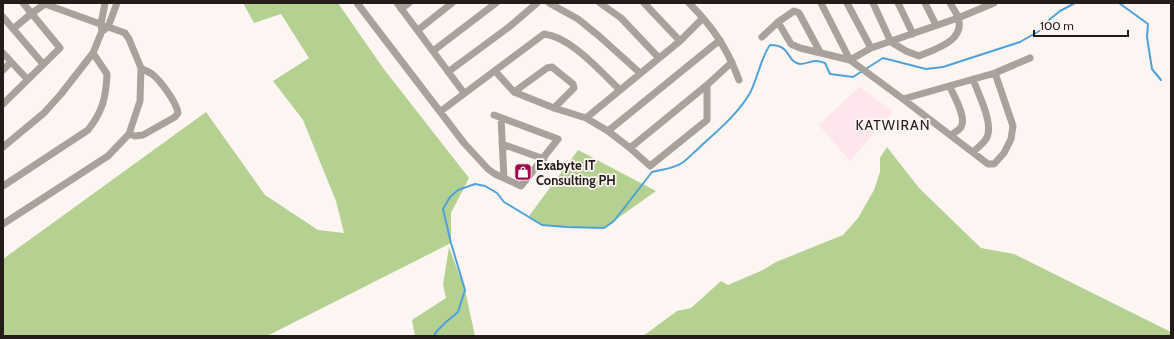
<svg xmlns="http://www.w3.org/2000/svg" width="1174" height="339" font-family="Cabin,sans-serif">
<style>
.education{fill:#ffe5ed}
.green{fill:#b5d192}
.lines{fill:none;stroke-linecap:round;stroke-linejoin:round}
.stream{stroke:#4ea2d7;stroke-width:2}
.minor{stroke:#a9a29c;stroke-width:7}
.labels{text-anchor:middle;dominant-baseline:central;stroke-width:3.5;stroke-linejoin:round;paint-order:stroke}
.poi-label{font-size:13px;font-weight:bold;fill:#231c18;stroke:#fdf5f1;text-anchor:start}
.neighbourhood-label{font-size:14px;letter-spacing:1px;fill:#231c18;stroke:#fdf5f1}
</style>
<rect width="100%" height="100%" fill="#fdf5f1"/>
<path class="education" d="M 859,87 L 893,111 L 850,161 L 819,125 Z"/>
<path class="green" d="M 243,3 L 338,3 L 383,68 L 469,178 L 451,213 L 451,243 L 267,336 L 3,336 L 3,259 L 206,112 L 265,195 L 318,230 L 344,233 L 336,201 L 303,120 L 273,81 L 309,58 L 281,14 L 254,23 Z
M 887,147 L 919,188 L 981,248 L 1014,254 L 1171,332 L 1171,334 L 1169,336 L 643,336 L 677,311 L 691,308 L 721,281 L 728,285 L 763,270 L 776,262 L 843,235 L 858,218 L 874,190 L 880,172 L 880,158 Z
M 578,150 L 656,191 L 604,228 L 566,227 L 542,225 L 529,216 Z
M 449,247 L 465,290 L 475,336 L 415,336 L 412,320 L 446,298 L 443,285 Z"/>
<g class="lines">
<path class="stream" d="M 1119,3 L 1148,24 L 1147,37 L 1152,69 L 1161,80
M 434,336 L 436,332 L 445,323 L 458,312 L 465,290 L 451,243 L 443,209 L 450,197 L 458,190 L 475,184 L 485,186 L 497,193 L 504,202 L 542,225 L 566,227 L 604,228 L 614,221 L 652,172 C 662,169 673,169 682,163 C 688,159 694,152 700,147 C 717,131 738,114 750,93 C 757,80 762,55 770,45 C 792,45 785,61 800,64 C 806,64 811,61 816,61 C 819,61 822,62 825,63 L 830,74 L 853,77 L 883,58 L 926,69 L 943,67 L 1020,42 L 1041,30 L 1049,20 L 1060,11 L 1075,3"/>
<path class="minor" d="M 357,3 L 464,143 L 488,169 L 495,174 L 521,186 L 558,139 L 494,115
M 397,3 L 464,93
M 549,3 L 578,19 L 599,36 L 640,73
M 600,3 L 621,18 L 659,58
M 644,3 L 680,41
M 689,3 C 713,27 727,48 739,80
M 821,3 L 850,60
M 847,3 L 871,48
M 873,3 L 891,42 L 906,51 L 919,56 C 935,49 966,41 958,17 C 956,12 953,8 950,3
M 898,3 L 913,34
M 925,3 L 936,25
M 401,9 L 409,3
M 3,17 L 43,64
M 778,22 L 791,44 L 800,48 L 850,60 L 903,99 L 988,164 L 994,164 L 1004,153 L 1011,139 L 1013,126 L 995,73
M 104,30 L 108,27 L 117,3
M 418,30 L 452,3
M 762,37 L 778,22 L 794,11 L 799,13 L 820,52
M 433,51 L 496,3
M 3,53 L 27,79
M 850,60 L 871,48 L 958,18 L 994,3
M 3,70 L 11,62
M 495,71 L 514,92 L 554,108 L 586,118 L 608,131 L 630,148 L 650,166 L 707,120 L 707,85
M 448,72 L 509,27 L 537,3
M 950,87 C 954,96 967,118 961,127 C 959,130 954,133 951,135
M 514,92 L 547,68 L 552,67 L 573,84 L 574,88 L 554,108
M 903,99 L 995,73 L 1030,58
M 3,104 L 60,48 L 23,3
M 441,111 L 544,34 C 571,37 600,71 620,90
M 501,118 L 504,178
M 586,118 L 680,41 L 703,18
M 608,131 L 720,40
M 129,134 L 135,136 L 143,135 L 175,117 L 178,113 C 177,103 160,80 152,74 C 149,72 144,70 141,68
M 502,144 L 544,159
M 3,147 L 44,113 L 61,94 L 93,53 L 102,31 L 101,24 L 105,3
M 630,148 L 707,85 L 732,62
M 973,152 C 977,148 983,144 986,139 C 995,125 978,94 973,79
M 3,186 L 88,130 C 103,111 106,97 107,74 L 93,53
M 3,224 L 108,156 L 129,134 L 140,101 L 141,68 L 129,39 L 125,33 L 45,4 L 32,13 L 13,29"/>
</g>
<defs>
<symbol id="shop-square" viewBox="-11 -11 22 22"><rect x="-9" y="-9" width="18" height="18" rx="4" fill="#9f074e" stroke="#fdf5f1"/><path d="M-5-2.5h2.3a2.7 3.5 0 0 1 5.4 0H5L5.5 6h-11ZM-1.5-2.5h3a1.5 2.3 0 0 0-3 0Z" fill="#fff"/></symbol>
</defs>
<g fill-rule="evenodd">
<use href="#shop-square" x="513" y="162" width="20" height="20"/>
</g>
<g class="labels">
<g class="poi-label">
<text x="536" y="165">Exabyte IT<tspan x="536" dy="15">Consulting PH</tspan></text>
</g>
<g class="neighbourhood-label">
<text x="893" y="125">KATWIRAN</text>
</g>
</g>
<rect width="1174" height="339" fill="none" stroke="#231c18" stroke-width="8"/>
<path d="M1034 30v6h94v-6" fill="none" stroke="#231c18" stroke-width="2"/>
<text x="1040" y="30" font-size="12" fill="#231c18" stroke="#fdf5f1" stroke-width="3" paint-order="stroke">100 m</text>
</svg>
